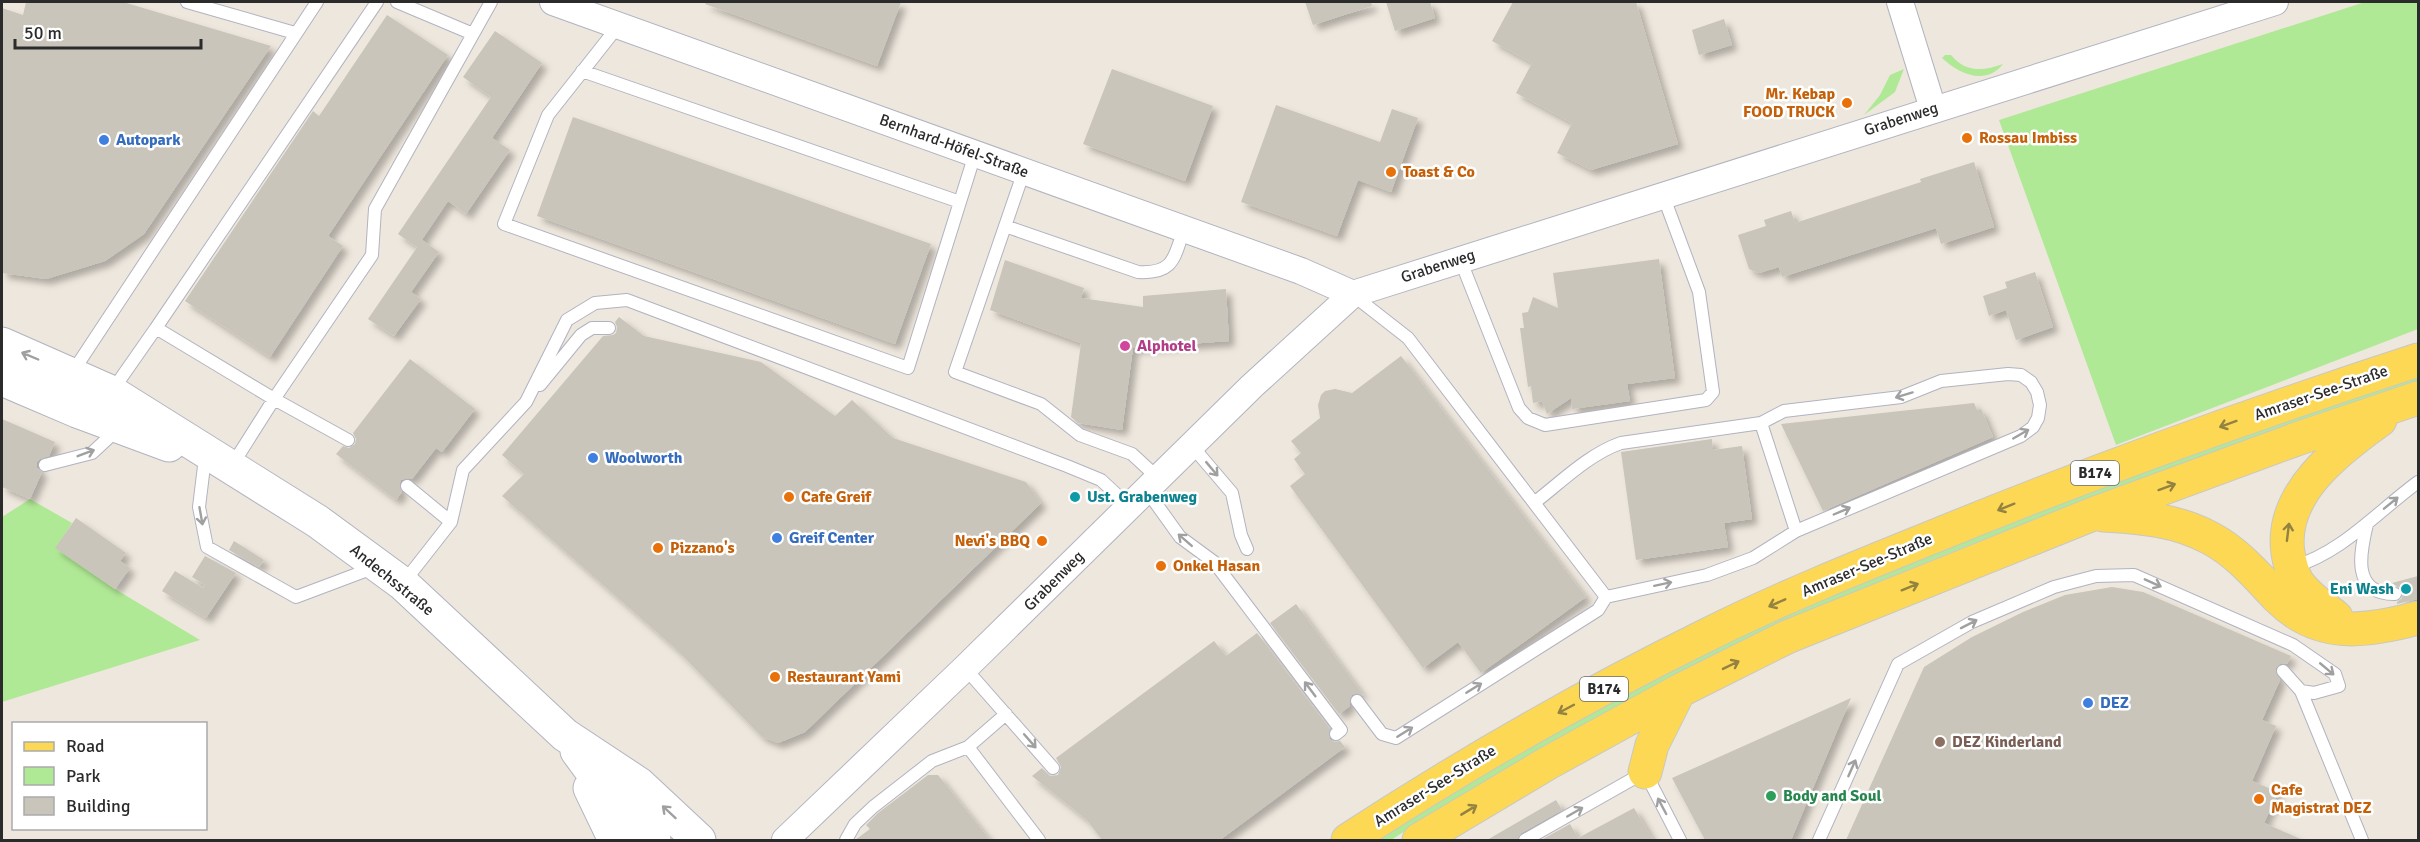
<svg xmlns="http://www.w3.org/2000/svg" width="2420" height="842" font-family="Signika,sans-serif">
<style>
.green{fill:#b0e995}
.building{fill:#c9c5bb;filter:url(#shadow)}
.lines{fill:none;stroke-linecap:round;stroke-linejoin:round}
.service-casing{stroke:#b1b3c0;stroke-width:14}
.minor-casing{stroke:#b1b3c0;stroke-width:28}
.secondary-casing{stroke:#b1b3c0;stroke-width:35}
.primary-casing{stroke:#c8c8c8;stroke-width:35}
.service{stroke:#fff;stroke-width:12}
.minor{stroke:#fff;stroke-width:26}
.secondary{stroke:#fff;stroke-width:33}
.primary{stroke:#fcd854;stroke-width:33}
.oneway{stroke:#a0a0a0}
.oneway2{stroke:#948240}
.food-dot{fill:#e8710a;stroke:#fff;stroke-width:2}
.shop-dot{fill:#3f7fe0;stroke:#fff;stroke-width:2}
.hotel-dot{fill:#d1479c;stroke:#fff;stroke-width:2}
.culture-dot{fill:#0f9aa8;stroke:#fff;stroke-width:2}
.education-dot{fill:#8d6e63;stroke:#fff;stroke-width:2}
.leisure-dot{fill:#2e9e5b;stroke:#fff;stroke-width:2}
.labels{text-anchor:middle;dominant-baseline:central;stroke-width:5;stroke-linejoin:round;paint-order:stroke}
.shield{fill:#fff;stroke:#6b6b6b;stroke-width:1.5}
.shield-label{font-size:15px;font-weight:bold;fill:#2b2b2b}
.food-label{font-size:16px;font-weight:bold;fill:#c56008;stroke:#fff;text-anchor:start}
.street-label{font-size:16px;fill:#2b2b2b;stroke:#fff}
.shop-label{font-size:16px;font-weight:bold;fill:#366cbe;stroke:#fff;text-anchor:start}
.hotel-label{font-size:16px;font-weight:bold;fill:#b23c85;stroke:#fff;text-anchor:start}
.culture-label{font-size:16px;font-weight:bold;fill:#0d838f;stroke:#fff;text-anchor:start}
.education-label{font-size:16px;font-weight:bold;fill:#785e54;stroke:#fff;text-anchor:start}
.leisure-label{font-size:16px;font-weight:bold;fill:#27864d;stroke:#fff;text-anchor:start}
</style>
<defs>
<filter id="shadow"><feDropShadow dx="5.5" dy="5.5" stdDeviation="3" flood-color="#0004"/></filter>
</defs>
<rect width="100%" height="100%" fill="#eee7dd"/>
<path class="green" d="M 2365,2 L 2418,2 L 2418,329 L 2116,445 L 1999,120 Z
M 1945,55 L 1951,55 C 1966,73 1983,71 2003,64 C 1986,86 1959,74 1942,58 Z
M 1904,69 L 1895,92 L 1864,115 L 1880,95 L 1890,75 Z
M 2418,375 L 2418,384 C 2224,452 2028,516 1839,599 C 1683,667 1534,747 1391,840 L 1378,840 C 1452,792 1527,748 1605,705 C 1632,691 1658,675 1686,661 C 1922,546 2171,461 2418,375 Z
M 30,499 L 72,523 L 56,548 L 115,589 L 200,640 L 2,702 L 2,517 Z"/>
<path class="building" d="M 26,2 L 123,2 L 271,46 L 144,234 L 105,261 L 46,279 L 2,273 L 2,8 L 23,15 Z
M 706,2 L 901,2 L 877,66 L 705,4 Z
M 1305,2 L 1371,2 L 1372,6 L 1313,25 Z
M 1386,2 L 1430,2 L 1435,18 L 1395,31 Z
M 1513,2 L 1636,2 L 1678,144 L 1591,170 L 1557,153 L 1572,123 L 1516,93 L 1532,63 L 1492,41 Z
M 387,15 L 448,55 L 328,236 L 343,246 L 270,357 L 185,301 L 313,111 L 319,116 Z
M 1724,19 L 1732,45 L 1699,55 L 1692,30 Z
M 495,31 L 542,63 L 492,138 L 510,150 L 466,214 L 448,201 L 417,247 L 398,234 L 491,97 L 463,77 Z
M 1112,69 L 1213,106 L 1185,181 L 1083,144 Z
M 1276,105 L 1380,142 L 1392,109 L 1418,118 L 1391,192 L 1358,180 L 1337,236 L 1241,202 Z
M 573,117 L 931,244 L 895,344 L 537,216 Z
M 1974,162 L 1994,227 L 1941,244 L 1936,228 L 1782,277 L 1779,267 L 1759,273 L 1749,269 L 1738,235 L 1766,226 L 1764,220 L 1791,211 L 1795,223 L 1921,182 L 1920,179 Z
M 422,240 L 439,252 L 411,292 L 421,299 L 394,336 L 368,319 Z
M 1659,259 L 1675,378 L 1627,384 L 1630,401 L 1572,409 L 1571,398 L 1547,414 L 1542,401 L 1533,403 L 1531,386 L 1528,387 L 1520,328 L 1524,328 L 1522,313 L 1528,312 L 1533,297 L 1558,308 L 1553,273 Z
M 1005,260 L 1084,288 L 1081,298 L 1143,307 L 1143,296 L 1226,289 L 1229,341 L 1133,348 L 1122,430 L 1078,423 L 1071,417 L 1081,343 L 990,310 Z
M 2035,272 L 2053,327 L 2016,340 L 2006,310 L 1989,316 L 1983,296 L 2007,288 L 2005,282 Z
M 619,317 L 644,336 L 761,362 L 835,416 L 852,400 L 893,438 L 1026,482 L 1041,503 L 805,732 L 778,743 L 762,737 L 677,650 L 502,496 L 524,474 L 502,455 L 603,336 L 613,335 L 616,333 L 617,327 L 615,322 Z
M 1401,356 L 1586,597 L 1481,673 L 1458,642 L 1423,668 L 1290,486 L 1305,474 L 1294,459 L 1301,453 L 1291,441 L 1320,418 L 1318,405 L 1321,395 L 1325,391 L 1335,389 L 1352,393 Z
M 410,359 L 475,409 L 442,452 L 436,448 L 412,479 L 408,478 L 401,480 L 399,485 L 402,492 L 396,500 L 336,454 L 343,446 L 349,448 L 355,444 L 356,439 L 353,433 Z
M 1974,403 L 1977,410 L 1981,409 L 1993,437 L 1823,511 L 1781,424 Z
M 2,419 L 55,442 L 49,456 L 40,459 L 37,462 L 37,468 L 42,472 L 30,499 L 2,487 Z
M 1712,439 L 1713,450 L 1742,446 L 1752,519 L 1724,523 L 1728,547 L 1636,560 L 1621,452 Z
M 76,518 L 126,553 L 120,561 L 130,568 L 115,589 L 55,548 Z
M 234,541 L 264,560 L 259,567 L 229,550 Z
M 205,556 L 236,573 L 206,618 L 162,591 L 175,571 L 203,588 L 205,585 L 192,577 Z
M 2418,576 L 2418,599 L 2397,604 L 2397,602 L 2402,598 L 2403,591 L 2392,583 Z
M 2112,587 L 2143,592 L 2291,656 L 2287,664 L 2281,663 L 2275,669 L 2280,680 L 2262,720 L 2276,726 L 2252,781 L 2278,792 L 2264,823 L 2303,840 L 1846,840 L 1924,667 L 1972,637 L 2023,612 L 2065,595 Z
M 1296,604 L 1364,696 L 1357,693 L 1352,695 L 1349,701 L 1350,706 L 1339,714 L 1270,623 Z
M 1257,633 L 1330,729 L 1329,739 L 1334,742 L 1340,741 L 1345,747 L 1220,840 L 1102,840 L 1087,820 L 1032,776 L 1042,768 L 1050,776 L 1058,775 L 1061,767 L 1056,758 L 1214,641 L 1226,656 Z
M 1851,698 L 1791,840 L 1705,840 L 1672,778 Z
M 928,775 L 938,775 L 990,840 L 855,840 L 870,829 L 866,825 L 878,813 Z
M 1556,800 L 1562,810 L 1521,833 L 1517,840 L 1487,840 Z
M 1634,808 L 1653,840 L 1541,840 L 1570,824 L 1578,838 Z"/>
<g class="lines">
<defs>
<path id="service" d="M 187,2 L 295,33
M 377,2 L 156,328 L 274,399 L 372,255 L 375,209 L 491,2
M 397,2 L 473,34
M 619,25 L 548,115 L 504,224 L 908,368 L 975,154
M 582,71 L 960,202
M 1024,171 L 955,372 L 1041,404 L 1080,435 L 1132,454 L 1159,479
M 1005,226 L 1138,272 C 1174,274 1174,258 1184,229
M 1460,259 L 1519,408 L 1528,418 L 1545,425 L 1706,400 L 1713,392 L 1699,292 L 1663,195
M 1353,295 L 1408,338 L 1606,597
M 72,373 L 317,2
M 540,385 L 581,335 L 592,328 L 609,328
M 112,391 L 156,328
M 1761,423 L 1796,531
M 1192,446 L 1232,493 L 1241,535 L 1247,549
M 205,458 L 199,507 L 207,547 L 296,597 L 373,568
M 45,465 L 92,453 L 119,428
M 231,467 L 274,399 L 348,440
M 407,486 L 451,522
M 1147,491 L 1180,537 L 1214,562 L 1341,730 L 1336,734
M 2367,524 C 2360,553 2351,594 2395,594
M 2293,567 C 2343,552 2377,512 2418,482
M 404,582 L 451,522 L 463,470 L 526,402 L 567,320 L 595,303 L 627,300 L 1067,466 L 1101,480 L 1130,507
M 965,668 L 1053,768
M 2283,671 L 2301,691 L 2362,840
M 1357,701 L 1382,734 L 1396,738 L 1598,610 L 1606,597 L 1707,575 L 1753,558 L 1796,531 L 2021,436 L 2033,427 L 2038,418 L 2040,405 L 2037,392 L 2031,382 L 2021,375 L 2008,374 L 1941,381 L 1901,397 L 1784,411 L 1761,423 L 1621,443 C 1589,454 1561,482 1534,503
M 1006,714 L 968,747 L 1039,840
M 846,840 L 855,824 L 873,807 L 932,761 L 968,747
M 1525,840 L 1645,772 L 1680,840
M 1819,840 L 1898,664 L 1972,622 L 2054,587 L 2096,576 L 2134,575 L 2293,645 L 2335,674 L 2339,686 L 2314,693 L 2301,691"/>
<path id="minor" d="M 553,2 L 1301,271 L 1353,294
M 1900,2 L 1933,109
M 785,840 L 965,668 L 1252,386 L 1353,294 L 2275,2"/>
<path id="secondary" d="M 2,344 L 111,392 L 317,521 L 403,584 L 565,735 L 639,784 L 699,840
M 2,379 L 77,411 L 169,445
M 577,751 L 613,800 L 654,840
M 590,788 L 615,840"/>
<path id="primary" d="M 2103,515 C 2140,517 2177,520 2210,538 C 2237,552 2257,576 2278,598 C 2319,639 2367,632 2418,618
M 2336,617 C 2323,607 2308,597 2298,583 C 2292,574 2290,564 2288,553 C 2279,494 2338,450 2380,420
M 1645,772 L 1652,745 L 1679,691
M 1348,840 C 1463,765 1583,696 1707,635 C 1781,598 1858,567 1935,536 C 2094,471 2255,413 2418,360
M 1419,840 L 1548,763 L 1679,691 L 1787,637 L 2093,514 L 2294,440 L 2418,398"/>
</defs>
<use href="#service" class="service-casing"/>
<use href="#minor" class="minor-casing"/>
<use href="#secondary" class="secondary-casing"/>
<use href="#primary" class="primary-casing"/>
<use href="#service" class="service"/>
<use href="#minor" class="minor"/>
<use href="#secondary" class="secondary"/>
<use href="#primary" class="primary"/>
</g>
<defs><path id="oneway-shaft" d="M-6 0H5M1.5-3L5.5 0L1.5 3" fill="none" stroke-width="1.6" stroke-linecap="round" stroke-linejoin="round" transform="scale(1.5)"/></defs>
<g class="oneway">
<use href="#oneway-shaft" transform="translate(30 356) rotate(-157)"/>
<use href="#oneway-shaft" transform="translate(1904 395) rotate(163)"/>
<use href="#oneway-shaft" transform="translate(2021 434) rotate(-30)"/>
<use href="#oneway-shaft" transform="translate(86 453) rotate(-21)"/>
<use href="#oneway-shaft" transform="translate(1212 469) rotate(50)"/>
<use href="#oneway-shaft" transform="translate(2391 503) rotate(-39)"/>
<use href="#oneway-shaft" transform="translate(1842 511) rotate(-23)"/>
<use href="#oneway-shaft" transform="translate(201 516) rotate(80)"/>
<use href="#oneway-shaft" transform="translate(1185 540) rotate(-139)"/>
<use href="#oneway-shaft" transform="translate(2153 583) rotate(24)"/>
<use href="#oneway-shaft" transform="translate(1663 584) rotate(-12)"/>
<use href="#oneway-shaft" transform="translate(1969 624) rotate(-27)"/>
<use href="#oneway-shaft" transform="translate(2327 669) rotate(40)"/>
<use href="#oneway-shaft" transform="translate(1474 688) rotate(-32)"/>
<use href="#oneway-shaft" transform="translate(1310 689) rotate(-127)"/>
<use href="#oneway-shaft" transform="translate(1405 732) rotate(-32)"/>
<use href="#oneway-shaft" transform="translate(1030 741) rotate(49)"/>
<use href="#oneway-shaft" transform="translate(1852 768) rotate(-66)"/>
<use href="#oneway-shaft" transform="translate(1662 806) rotate(-118)"/>
<use href="#oneway-shaft" transform="translate(669 812) rotate(-137)"/>
<use href="#oneway-shaft" transform="translate(1575 812) rotate(-30)"/>
</g>
<g class="oneway2">
<use href="#oneway-shaft" transform="translate(2228 424) rotate(160)"/>
<use href="#oneway-shaft" transform="translate(2167 487) rotate(-20)"/>
<use href="#oneway-shaft" transform="translate(2006 507) rotate(158)"/>
<use href="#oneway-shaft" transform="translate(2288 532) rotate(-83)"/>
<use href="#oneway-shaft" transform="translate(1910 587) rotate(-22)"/>
<use href="#oneway-shaft" transform="translate(1777 603) rotate(156)"/>
<use href="#oneway-shaft" transform="translate(1731 665) rotate(-26)"/>
<use href="#oneway-shaft" transform="translate(1566 709) rotate(152)"/>
<use href="#oneway-shaft" transform="translate(1469 810) rotate(-31)"/>
</g>
<g class="food-dot">
<circle cx="1847" cy="103" r="6"/>
<circle cx="1967" cy="138" r="6"/>
<circle cx="1391" cy="172" r="6"/>
<circle cx="789" cy="497" r="6"/>
<circle cx="1042" cy="541" r="6"/>
<circle cx="658" cy="548" r="6"/>
<circle cx="1161" cy="566" r="6"/>
<circle cx="775" cy="677" r="6"/>
<circle cx="2259" cy="799" r="6"/>
</g>
<g class="shop-dot">
<circle cx="104" cy="140" r="6"/>
<circle cx="593" cy="458" r="6"/>
<circle cx="777" cy="538" r="6"/>
<circle cx="2088" cy="703" r="6"/>
</g>
<circle class="hotel-dot" cx="1125" cy="346" r="6"/>
<g class="culture-dot">
<circle cx="1075" cy="497" r="6"/>
<circle cx="2406" cy="589" r="6"/>
</g>
<circle class="education-dot" cx="1940" cy="742" r="6"/>
<circle class="leisure-dot" cx="1771" cy="796" r="6"/>
<g class="labels">
<g class="shield">
<rect x="2071" y="461" width="48" height="24" rx="4.5"/>
<rect x="1580" y="677" width="48" height="24" rx="4.5"/>
</g>
<g class="shield-label">
<text x="2095" y="473">B174</text>
<text x="1604" y="689">B174</text>
</g>
<g class="food-label">
<text x="1835" y="94" text-anchor="end">Mr. Kebap<tspan x="1835" dy="18">FOOD TRUCK</tspan></text>
<text x="1979" y="138">Rossau Imbiss</text>
<text x="1403" y="172">Toast &amp; Co</text>
<text x="801" y="497">Cafe Greif</text>
<text x="1030" y="541" text-anchor="end">Nevi's BBQ</text>
<text x="670" y="548">Pizzano's</text>
<text x="1173" y="566">Onkel Hasan</text>
<text x="787" y="677">Restaurant Yami</text>
<text x="2271" y="790">Cafe<tspan x="2271" dy="18">Magistrat DEZ</tspan></text>
</g>
<g class="street-label">
<text transform="translate(1901 119) rotate(-18)">Grabenweg</text>
<text transform="translate(954 146) rotate(20)">Bernhard-Höfel-Straße</text>
<text transform="translate(1438 266) rotate(-18)">Grabenweg</text>
<text transform="translate(2321 393) rotate(-19)">Amraser-See-Straße</text>
<text transform="translate(1867 565) rotate(-23)">Amraser-See-Straße</text>
<text transform="translate(392 580) rotate(39)">Andechsstraße</text>
<text transform="translate(1054 581) rotate(-45)">Grabenweg</text>
<text transform="translate(1435 786) rotate(-32)">Amraser-See-Straße</text>
</g>
<g class="shop-label">
<text x="116" y="140">Autopark</text>
<text x="605" y="458">Woolworth</text>
<text x="789" y="538">Greif Center</text>
<text x="2100" y="703">DEZ</text>
</g>
<g class="hotel-label">
<text x="1137" y="346">Alphotel</text>
</g>
<g class="culture-label">
<text x="1087" y="497">Ust. Grabenweg</text>
<text x="2394" y="589" text-anchor="end">Eni Wash</text>
</g>
<g class="education-label">
<text x="1952" y="742">DEZ Kinderland</text>
</g>
<g class="leisure-label">
<text x="1783" y="796">Body and Soul</text>
</g>
</g>
<rect width="2420" height="842" fill="none" stroke="#2b2b2b" stroke-width="6"/>
<rect x="12" y="722" width="195" height="108" fill="#ffffff" stroke="#aaaaaa" stroke-width="1.5"/>
<rect x="24" y="742" width="30" height="9" fill="#fcd854" stroke="#aaaaaa" stroke-width="1.5"/>
<text x="66" y="752" font-size="18" fill="#2b2b2b">Road</text>
<rect x="24" y="767" width="30" height="18" fill="#b0e995" stroke="#aaaaaa" stroke-width="1.5"/>
<text x="66" y="782" font-size="18" fill="#2b2b2b">Park</text>
<rect x="24" y="797" width="30" height="18" fill="#c9c5bb" stroke="#aaaaaa" stroke-width="1.5"/>
<text x="66" y="812" font-size="18" fill="#2b2b2b">Building</text>
<path d="M15 39v9h186v-9" fill="none" stroke="#2b2b2b" stroke-width="3"/>
<text x="24" y="39" font-size="18" fill="#2b2b2b" stroke="#ffffff" stroke-width="4.5" paint-order="stroke">50 m</text>
</svg>
